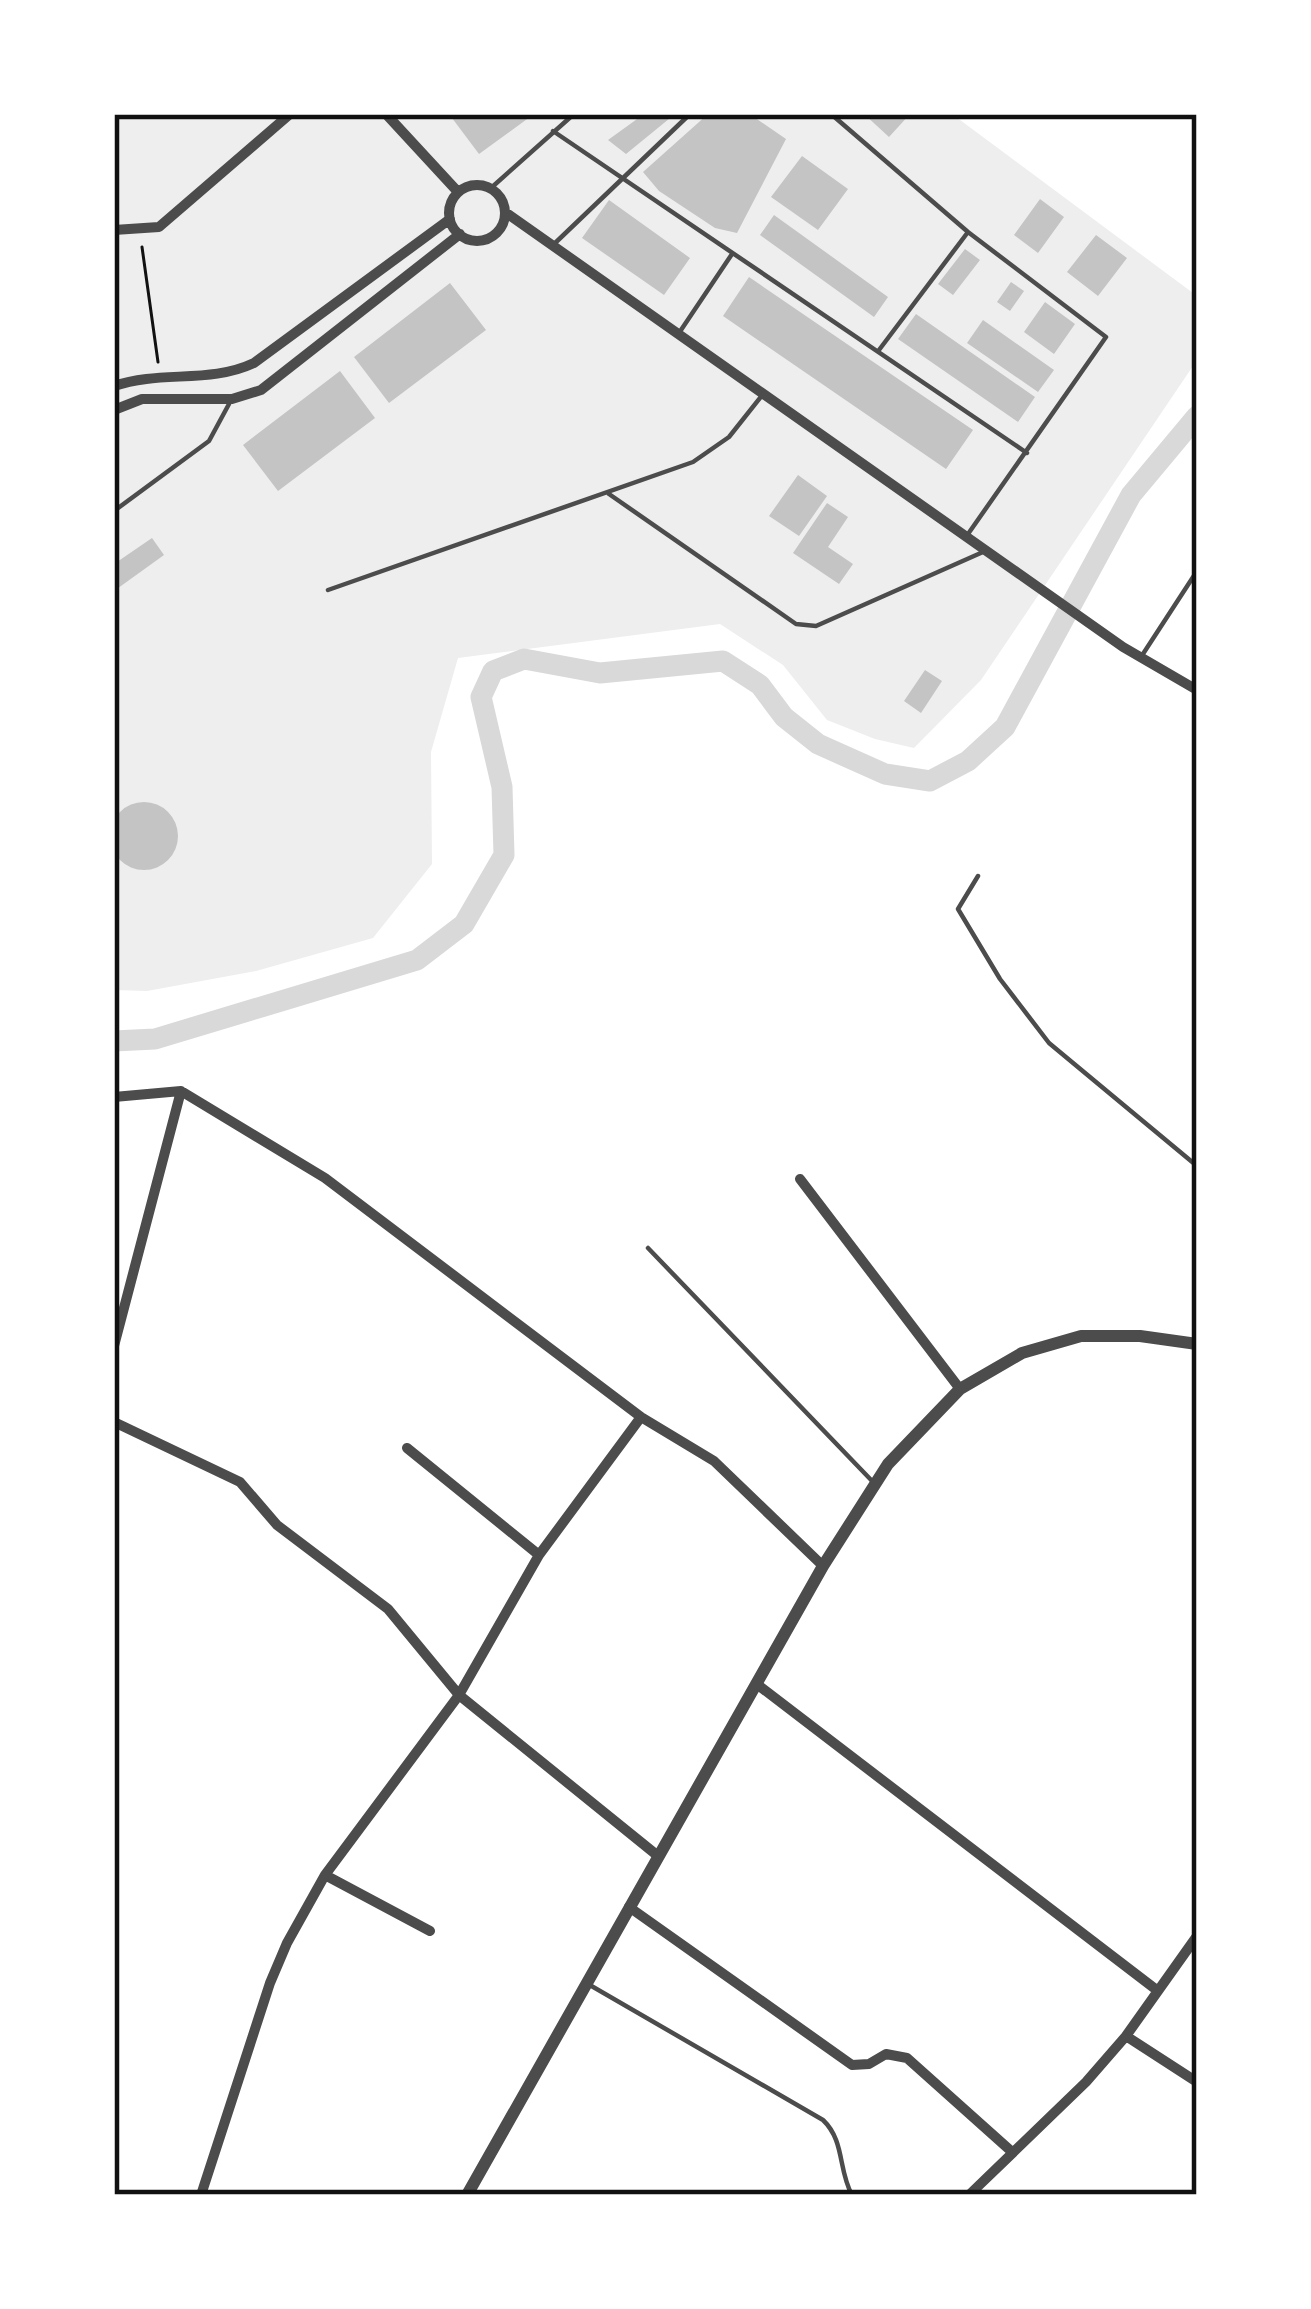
<svg xmlns="http://www.w3.org/2000/svg" width="1311" height="2309" font-family="'Asap Condensed',sans-serif">
<style>
.green{fill:#eee}
.lines{fill:none;stroke-linecap:round;stroke-linejoin:round}
.canal{stroke:#d9d9d9;stroke-width:21}
.building{fill:#c4c4c4}
.path{stroke:#111;stroke-width:3}
.service{stroke:#4c4c4c;stroke-width:4.5}
.minor{stroke:#4c4c4c;stroke-width:10}
.tertiary{stroke:#4c4c4c;stroke-width:12}
.neatline{fill:none;stroke:#111;stroke-width:4.5}
</style>
<rect width="100%" height="100%" fill="#fff"/>
<path class="green" d="M 114,114 L 952,114 L 1197,296 L 1197,360 L 981,680 L 914,748 L 875,739 L 827,720 L 783,665 L 720,624 L 458,658 L 431,752 L 432,864 L 373,938 L 256,971 L 147,991 L 114,990 Z"/>
<g class="lines">
<path class="canal" d="M 114,1041 L 155,1039 L 417,960 L 464,924 L 504,855 L 502,787 L 481,697 L 493,671 L 524,659 L 600,673 L 723,661 L 760,685 L 784,717 L 818,744 L 885,774 L 930,781 L 968,761 L 1005,727 L 1131,495 L 1197,416"/>
</g>
<path class="building" d="M 449,114 L 534,114 L 479,154 Z
M 644,114 L 675,114 L 626,154 L 608,140 Z
M 708,114 L 756,114 L 754,117 L 786,139 L 737,233 L 715,228 L 659,191 L 643,172 Z
M 864,114 L 910,114 L 889,137 Z
M 802,156 L 848,189 L 818,230 L 771,197 Z
M 1040,199 L 1064,217 L 1038,253 L 1014,235 Z
M 609,200 L 690,258 L 664,295 L 582,238 Z
M 774,215 L 888,297 L 874,317 L 760,235 Z
M 1096,235 L 1127,258 L 1098,296 L 1067,272 Z
M 965,249 L 980,260 L 953,295 L 938,284 Z
M 749,277 L 973,430 L 946,469 L 723,316 Z
M 1011,282 L 1024,291 L 1010,311 L 997,302 Z
M 450,283 L 486,330 L 389,403 L 354,357 Z
M 1045,302 L 1075,324 L 1054,354 L 1024,332 Z
M 916,314 L 1035,397 L 1018,422 L 898,339 Z
M 983,320 L 1054,370 L 1038,392 L 967,343 Z
M 340,371 L 375,418 L 278,491 L 243,445 Z
M 798,475 L 827,496 L 799,536 L 769,516 Z
M 827,503 L 848,517 L 828,547 L 853,564 L 839,584 L 793,553 Z
M 152,538 L 164,555 L 114,591 L 114,564 Z
M 925,670 L 942,681 L 921,713 L 904,701 Z
M110 836a34 34 0 1 1 68 0a34 34 0 1 1-68 0Z"/>
<g class="lines">
<path class="path" d="M 142,247 L 158,362"/>
<path class="service" d="M 831,114 L 968,232 L 1106,337 L 968,534
M 553,131 L 1027,453
M 491,188 L 574,114
M 553,245 L 690,114
M 679,333 L 732,254
M 879,350 L 968,232
M 609,494 L 796,624 L 816,626 L 983,552
M 114,511 L 209,441 L 229,404
M 328,590 L 693,462 L 729,437 L 764,393
M 1141,657 L 1197,571
M 978,876 L 958,909 L 1000,979 L 1049,1043 L 1197,1166
M 648,1248 L 874,1483
M 588,1984 L 823,2120 C 845,2141 838,2170 852,2195"/>
<path class="minor" d="M 386,114 L 458,192
M449 213a28 28 0 1 1 56 0a28 28 0 1 1-56 0Z
M 505,212 L 1123,647 L 1197,690
M 114,230 L 159,227 L 290,114
M 114,386 C 160,370 210,384 254,363 L 450,219
M 114,410 L 142,399 L 232,399 L 261,390 L 460,234
M 114,1097 L 181,1091 L 325,1178 L 641,1417 L 714,1461 L 823,1566
M 800,1179 L 960,1389
M 114,1346 L 181,1091
M 114,1422 L 240,1482 L 277,1525 L 388,1609 L 459,1695 L 658,1856
M 407,1448 L 539,1555
M 758,1685 L 1158,1991
M 325,1875 L 430,1931
M 629,1907 L 852,2065 L 869,2064 L 886,2054 L 907,2058 L 1011,2151
M 1126,2036 L 1197,2082
M 201,2195 L 270,1983 L 287,1943 L 325,1875 L 459,1695 L 539,1555 L 641,1417
M 969,2195 L 1086,2082 L 1126,2036 L 1197,1936"/>
<path class="tertiary" d="M 467,2195 L 823,1566 L 888,1464 L 960,1389 L 1022,1353 L 1081,1336 L 1140,1336 L 1197,1344"/>
</g>
<rect width="1311" height="2309" fill="none" stroke="#ffffff" stroke-width="234"/>
<rect x="117" y="117" width="1077" height="2075" class="neatline"/>
</svg>
